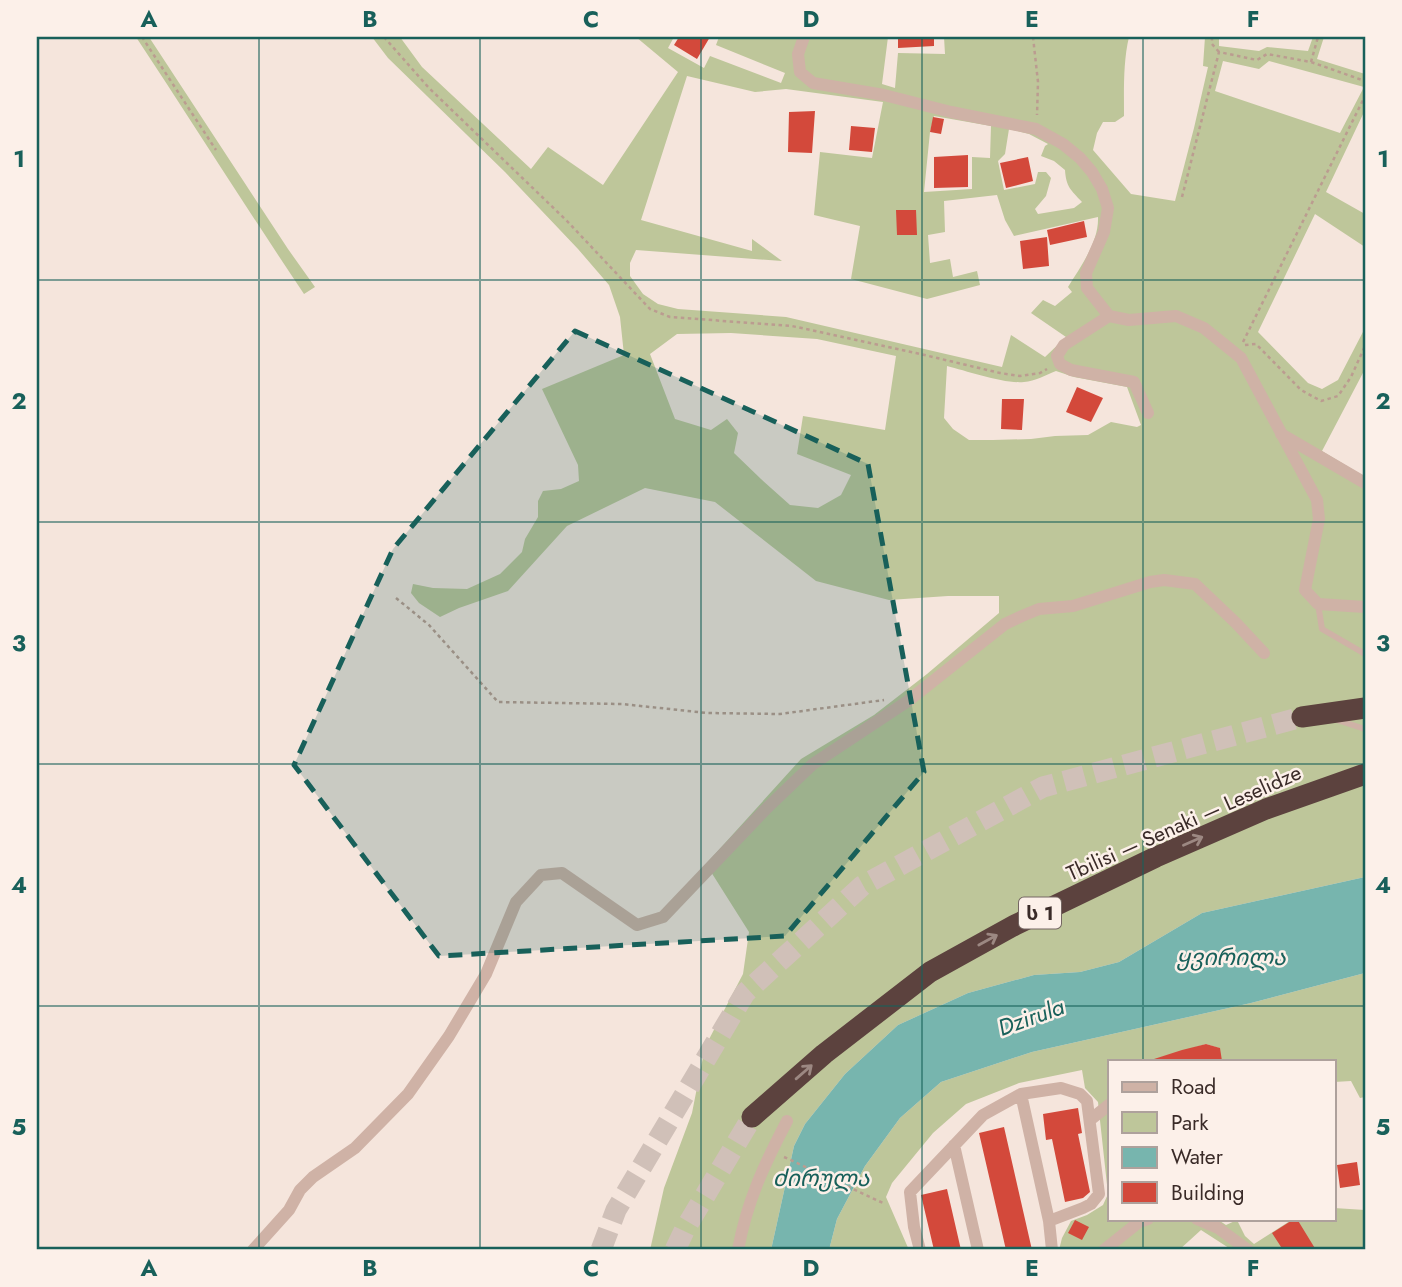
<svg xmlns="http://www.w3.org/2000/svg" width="1402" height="1287" font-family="Jost,'Noto Sans Georgian',sans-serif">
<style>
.green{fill:#bec69a;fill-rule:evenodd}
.water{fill:#77b5ae}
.building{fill:#d3493b}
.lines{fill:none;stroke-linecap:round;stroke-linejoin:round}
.highway-tunnel{stroke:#d0c0b8;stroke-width:21;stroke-dasharray:21 10;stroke-linecap:butt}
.path{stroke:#bb9c90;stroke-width:2.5;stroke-dasharray:3.5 3.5;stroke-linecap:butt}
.lane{stroke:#cfb2a6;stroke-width:6}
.street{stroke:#cfb2a6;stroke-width:12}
.highway{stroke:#5c423e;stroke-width:21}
.oneway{stroke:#9c8882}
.marked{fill:#18605a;fill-opacity:0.2;stroke:#18605a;stroke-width:5;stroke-dasharray:14 9;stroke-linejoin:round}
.grid{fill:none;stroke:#18605a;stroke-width:2;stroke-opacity:0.55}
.labels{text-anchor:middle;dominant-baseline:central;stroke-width:5;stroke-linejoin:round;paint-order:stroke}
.shield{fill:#fcf0e9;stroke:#746662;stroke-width:2}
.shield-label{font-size:19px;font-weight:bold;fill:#3a2b28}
.street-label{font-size:21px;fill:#3a2b28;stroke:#fcf0e9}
.water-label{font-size:23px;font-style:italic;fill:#18605a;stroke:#fcf0e9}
.neatline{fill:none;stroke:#18605a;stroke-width:2.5}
.grid-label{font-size:23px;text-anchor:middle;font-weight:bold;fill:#18605a}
</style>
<rect width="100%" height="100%" fill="#f5e5dc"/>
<path class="green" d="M 136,37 L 149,37 L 288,249 L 315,287 L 304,294 C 247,209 192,122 136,37 Z
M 372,37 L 400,37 L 422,67 L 531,169 L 548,147 L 603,185 L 678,72 L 636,37 L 674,37 L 668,48 L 704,68 L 710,56 L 781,83 L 785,73 L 716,45 L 719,37 L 888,37 L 882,84 L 895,88 L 898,53 L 945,54 L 944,37 L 1129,37 C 1123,62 1124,90 1124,116 L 1115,122 L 1103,122 L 1097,133 L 1093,150 L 1131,194 L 1175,201 L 1194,128 L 1208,67 L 1203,66 L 1205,37 L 1219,37 L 1219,46 L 1259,51 L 1267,47 L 1308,51 L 1313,37 L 1324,37 L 1317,59 L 1365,74 L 1365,110 L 1326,192 L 1365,214 L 1365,247 L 1315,214 L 1258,332 L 1308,383 L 1322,389 L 1338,380 L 1365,328 L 1365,369 L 1322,451 L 1365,477 L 1365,877 L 1202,913 L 1119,962 L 1080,972 L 1034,975 L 968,993 L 898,1025 L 845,1074 L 805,1124 L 794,1146 L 771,1250 L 650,1250 L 664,1188 L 692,1113 L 705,1047 L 743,974 L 749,932 L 706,864 L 801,759 L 874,715 L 927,674 L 999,613 L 999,596 L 948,596 L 889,600 L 816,581 L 715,502 L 645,488 L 567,526 L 508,591 L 459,608 L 440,617 L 419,603 L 411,593 L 413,584 L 433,588 L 467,589 L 500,574 L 522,552 L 525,539 L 538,517 L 538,501 L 543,491 L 561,489 L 579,481 L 578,465 L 542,389 L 624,355 L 620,317 L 609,285 L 578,249 L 505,172 L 388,58 ZM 1223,61 L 1259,69 L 1269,61 L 1364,87 L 1340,133 L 1215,91 ZM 687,76 L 755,92 L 786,89 L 883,102 L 872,158 L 820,152 L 814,215 L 860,226 L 851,279 L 927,299 L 980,285 L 977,271 L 953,277 L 950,259 L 930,263 L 928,235 L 945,232 L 944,201 L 997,195 L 1005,220 L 1014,236 L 1098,217 C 1099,242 1081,266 1068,287 L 1072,292 L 1055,306 L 1043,300 L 1031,313 L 1066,337 L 1045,357 L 1011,335 L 1002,367 L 786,317 L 678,309 L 658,304 L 643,294 L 630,276 L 630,263 L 636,250 L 782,261 L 752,239 L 752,251 L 641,220 ZM 934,116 L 991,126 L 990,158 L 972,157 L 972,189 L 924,192 L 930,132 ZM 1009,129 L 1029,134 L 1048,144 L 1045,146 L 1041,156 L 1054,161 L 1065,170 C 1066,187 1071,190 1082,202 L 1074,208 L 1038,214 L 1035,209 L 1046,196 L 1051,178 L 1046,172 L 1038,172 L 1035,184 L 1004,190 L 998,161 L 1005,154 ZM 731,333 L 817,339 L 896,356 L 885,430 L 803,416 L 797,454 L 851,475 L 841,495 L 818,508 L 790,505 L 761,479 L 734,453 L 738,433 L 727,419 L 711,430 L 675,419 L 650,354 L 677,334 ZM 947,366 C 967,371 1004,384 1024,382 C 1035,381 1046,375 1056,371 L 1074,377 L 1127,387 L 1141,425 L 1137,427 L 1111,422 L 1088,435 L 1055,436 L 1031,439 L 993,440 L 969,440 L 953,429 L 944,418 Z
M 1365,973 L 1365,1097 L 1360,1098 L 1351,1081 L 1334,1082 L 1334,1061 L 1221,1061 L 1219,1048 L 1206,1044 L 1162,1057 L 1163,1061 L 1110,1061 L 1110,1219 L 1217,1219 L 1226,1225 L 1237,1220 L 1245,1236 L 1254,1244 L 1293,1219 L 1334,1219 L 1334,1208 L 1365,1210 L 1365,1250 L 1232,1250 L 1201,1230 L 1179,1250 L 1059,1250 L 1062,1238 L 1071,1221 L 1087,1215 L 1103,1205 L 1108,1194 L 1098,1102 L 1085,1088 L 1082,1070 L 1019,1083 L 966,1104 L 933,1133 L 892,1183 L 886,1197 L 909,1250 L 829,1250 L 837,1219 L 865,1166 L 900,1118 L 941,1082 L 1032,1052 L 1251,1003 Z"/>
<path class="water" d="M 1365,877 L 1365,973 L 1251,1003 L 1032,1052 L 941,1082 L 900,1118 L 865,1166 L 837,1219 L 829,1250 L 771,1250 L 794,1146 L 805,1124 L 845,1074 L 898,1025 L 968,993 L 1034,975 L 1080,972 L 1119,962 L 1202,913 Z"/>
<path class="building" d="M 679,37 L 710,37 L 697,59 L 674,45 Z
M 898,37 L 934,37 L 934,46 L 898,48 Z
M 815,111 L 812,153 L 788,152 L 789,112 Z
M 933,117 L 944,119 L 941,134 L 930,132 Z
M 851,126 L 875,128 L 872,152 L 849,150 Z
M 968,155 L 968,187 L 934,188 L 934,157 Z
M 1028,157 L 1033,181 L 1006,188 L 1000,163 Z
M 896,210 L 916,210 L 917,235 L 897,235 Z
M 1084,221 L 1087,237 L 1050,245 L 1047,230 Z
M 1047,237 L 1049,266 L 1023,269 L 1020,241 Z
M 1077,387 L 1103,398 L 1091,422 L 1066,412 Z
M 1002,399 L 1024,399 L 1022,430 L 1001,429 Z
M 1206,1044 L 1220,1048 L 1222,1061 L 1155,1061 L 1154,1059 L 1182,1050 Z
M 1078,1108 L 1082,1133 L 1078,1134 L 1090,1192 L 1083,1198 L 1065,1202 L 1052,1139 L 1046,1140 L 1043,1114 Z
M 1004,1127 L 1032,1250 L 1006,1250 L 979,1133 Z
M 1357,1162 L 1360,1185 L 1340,1188 L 1337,1165 Z
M 947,1189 L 961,1250 L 934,1250 L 921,1195 Z
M 1294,1219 L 1297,1219 L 1316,1250 L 1283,1250 L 1272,1233 Z
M 1075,1220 L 1089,1227 L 1082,1240 L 1068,1233 Z"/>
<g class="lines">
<path class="highway-tunnel" d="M 601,1250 L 616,1210 L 745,993 L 862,886 L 1043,787 L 1302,717
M 675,1250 L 685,1229 L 752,1117"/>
<path class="path" d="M 142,37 L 216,150
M 384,37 L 429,88 L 567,221 L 650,309 L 670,317 L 792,326 L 916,353 L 1000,373 L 1020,376 L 1040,373 L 1047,369
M 1033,37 L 1038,82 L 1037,115
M 1212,37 L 1212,44 L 1219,52
M 1311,62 L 1318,37
M 1182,197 L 1219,52 L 1257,60 L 1267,54 L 1311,62 L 1365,81
M 1243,342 L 1365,96
M 1245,345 L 1256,344 L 1301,390 L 1321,401 L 1338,396 L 1351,377 L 1365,346
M 396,598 L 429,625 L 498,702 L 622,704 L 707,713 L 780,714 L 884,700
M 784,1157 L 883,1203"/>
<path class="lane" d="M 1318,604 L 1322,629 L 1365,654
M 1337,720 L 1365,729"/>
<path class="street" d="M 804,37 L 798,54 L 800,72 L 813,83 L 884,95 L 951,112 L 1036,129 L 1063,144 L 1080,158 L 1092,172 L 1102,189 L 1108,208 L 1104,232 L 1086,273 L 1087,288 L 1109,316
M 1148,413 L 1134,382 L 1071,370 L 1060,364 L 1057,356 L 1064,345 L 1109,316 L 1129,320 L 1176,316 L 1204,328 L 1241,358 L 1317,500 L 1319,519 L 1305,590 L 1318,604 L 1365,607
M 1281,434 L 1365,483
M 1021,1094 L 1049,1221
M 1090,1120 L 1110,1104
M 954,1145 L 978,1250
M 1197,1219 L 1218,1228 L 1248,1250
M 253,1250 L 289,1210 L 300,1190 L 313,1177 L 355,1148 L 408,1094 L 449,1036 L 486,974 L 516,902 L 541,875 L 562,873 L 637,925 L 663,917 L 765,810 L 813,764 L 908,701 L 1005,624 L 1022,616 L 1039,609 L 1073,606 L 1150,582 L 1164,580 L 1195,584 L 1236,623 L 1264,653
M 738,1250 C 747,1201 764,1165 787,1121
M 920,1250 L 914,1227 L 910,1192 L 983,1115 L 1021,1094 L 1061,1088 L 1080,1094 L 1087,1101 L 1099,1194 L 1091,1204 L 1083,1208 L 1049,1221 L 1052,1250
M 1104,1250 L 1139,1222 L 1148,1219"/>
<path class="highway" d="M 1302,717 L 1365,708
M 752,1117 L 824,1054 L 930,972 L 1015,925 L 1156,857 L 1266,809 L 1365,774"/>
</g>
<defs><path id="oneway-shaft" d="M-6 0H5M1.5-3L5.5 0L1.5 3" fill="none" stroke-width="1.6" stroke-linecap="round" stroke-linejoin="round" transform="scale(1.75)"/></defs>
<g class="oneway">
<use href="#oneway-shaft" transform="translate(1193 841) rotate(-24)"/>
<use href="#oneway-shaft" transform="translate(988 940) rotate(-29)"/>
<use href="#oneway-shaft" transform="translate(804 1072) rotate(-41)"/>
</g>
<path class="marked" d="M 575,331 L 868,464 L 924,772 L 785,936 L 439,956 L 294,765 L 393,549 Z"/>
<path class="grid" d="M 259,37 L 259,1250M 480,37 L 480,1250M 701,37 L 701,1250M 922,37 L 922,1250M 1143,37 L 1143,1061M 37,280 L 1365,280M 37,522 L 1365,522M 37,764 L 1365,764M 37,1006 L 1365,1006M 1143,1219 L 1143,1250"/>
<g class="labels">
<rect class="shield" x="1019" y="897.5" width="42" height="31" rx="5"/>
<g class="shield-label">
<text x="1040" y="913">ს 1</text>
</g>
<g class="street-label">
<text transform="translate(1184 823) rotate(-24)">Tbilisi — Senaki — Leselidze</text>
</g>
<g class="water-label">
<text x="1231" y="957">ყვირილა</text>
<text transform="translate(1031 1017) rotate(-20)">Dzirula</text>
<text x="821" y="1178">ძირულა</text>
</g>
</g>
<rect width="1402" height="1287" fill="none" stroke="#fcf0e9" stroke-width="77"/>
<rect x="1108" y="1060" width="228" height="161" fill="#fcf0e9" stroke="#aea19c" stroke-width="2"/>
<rect x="1122" y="1082" width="35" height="10" fill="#cfb2a6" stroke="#aea19c" stroke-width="2"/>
<text x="1171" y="1094" font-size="21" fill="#3a2b28">Road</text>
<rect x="1122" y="1112" width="35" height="21" fill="#bec69a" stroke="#aea19c" stroke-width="2"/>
<text x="1171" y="1130" font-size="21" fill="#3a2b28">Park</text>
<rect x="1122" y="1147" width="35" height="21" fill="#77b5ae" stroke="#aea19c" stroke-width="2"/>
<text x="1171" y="1164" font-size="21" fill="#3a2b28">Water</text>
<rect x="1122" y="1182" width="35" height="21" fill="#d3493b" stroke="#aea19c" stroke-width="2"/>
<text x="1171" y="1200" font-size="21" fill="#3a2b28">Building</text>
<rect x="38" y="38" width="1326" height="1210" class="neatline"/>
<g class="grid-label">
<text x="149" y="27">A</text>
<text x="370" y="27">B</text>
<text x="591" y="27">C</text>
<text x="811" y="27">D</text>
<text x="1032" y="27">E</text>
<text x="1253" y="27">F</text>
<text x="19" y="167">1</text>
<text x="1383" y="167">1</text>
<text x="19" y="409">2</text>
<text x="1383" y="409">2</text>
<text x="19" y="651">3</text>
<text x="1383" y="651">3</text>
<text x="19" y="893">4</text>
<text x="1383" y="893">4</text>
<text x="19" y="1135">5</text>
<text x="1383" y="1135">5</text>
<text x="149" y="1276">A</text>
<text x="370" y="1276">B</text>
<text x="591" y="1276">C</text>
<text x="811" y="1276">D</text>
<text x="1032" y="1276">E</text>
<text x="1253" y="1276">F</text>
</g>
</svg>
